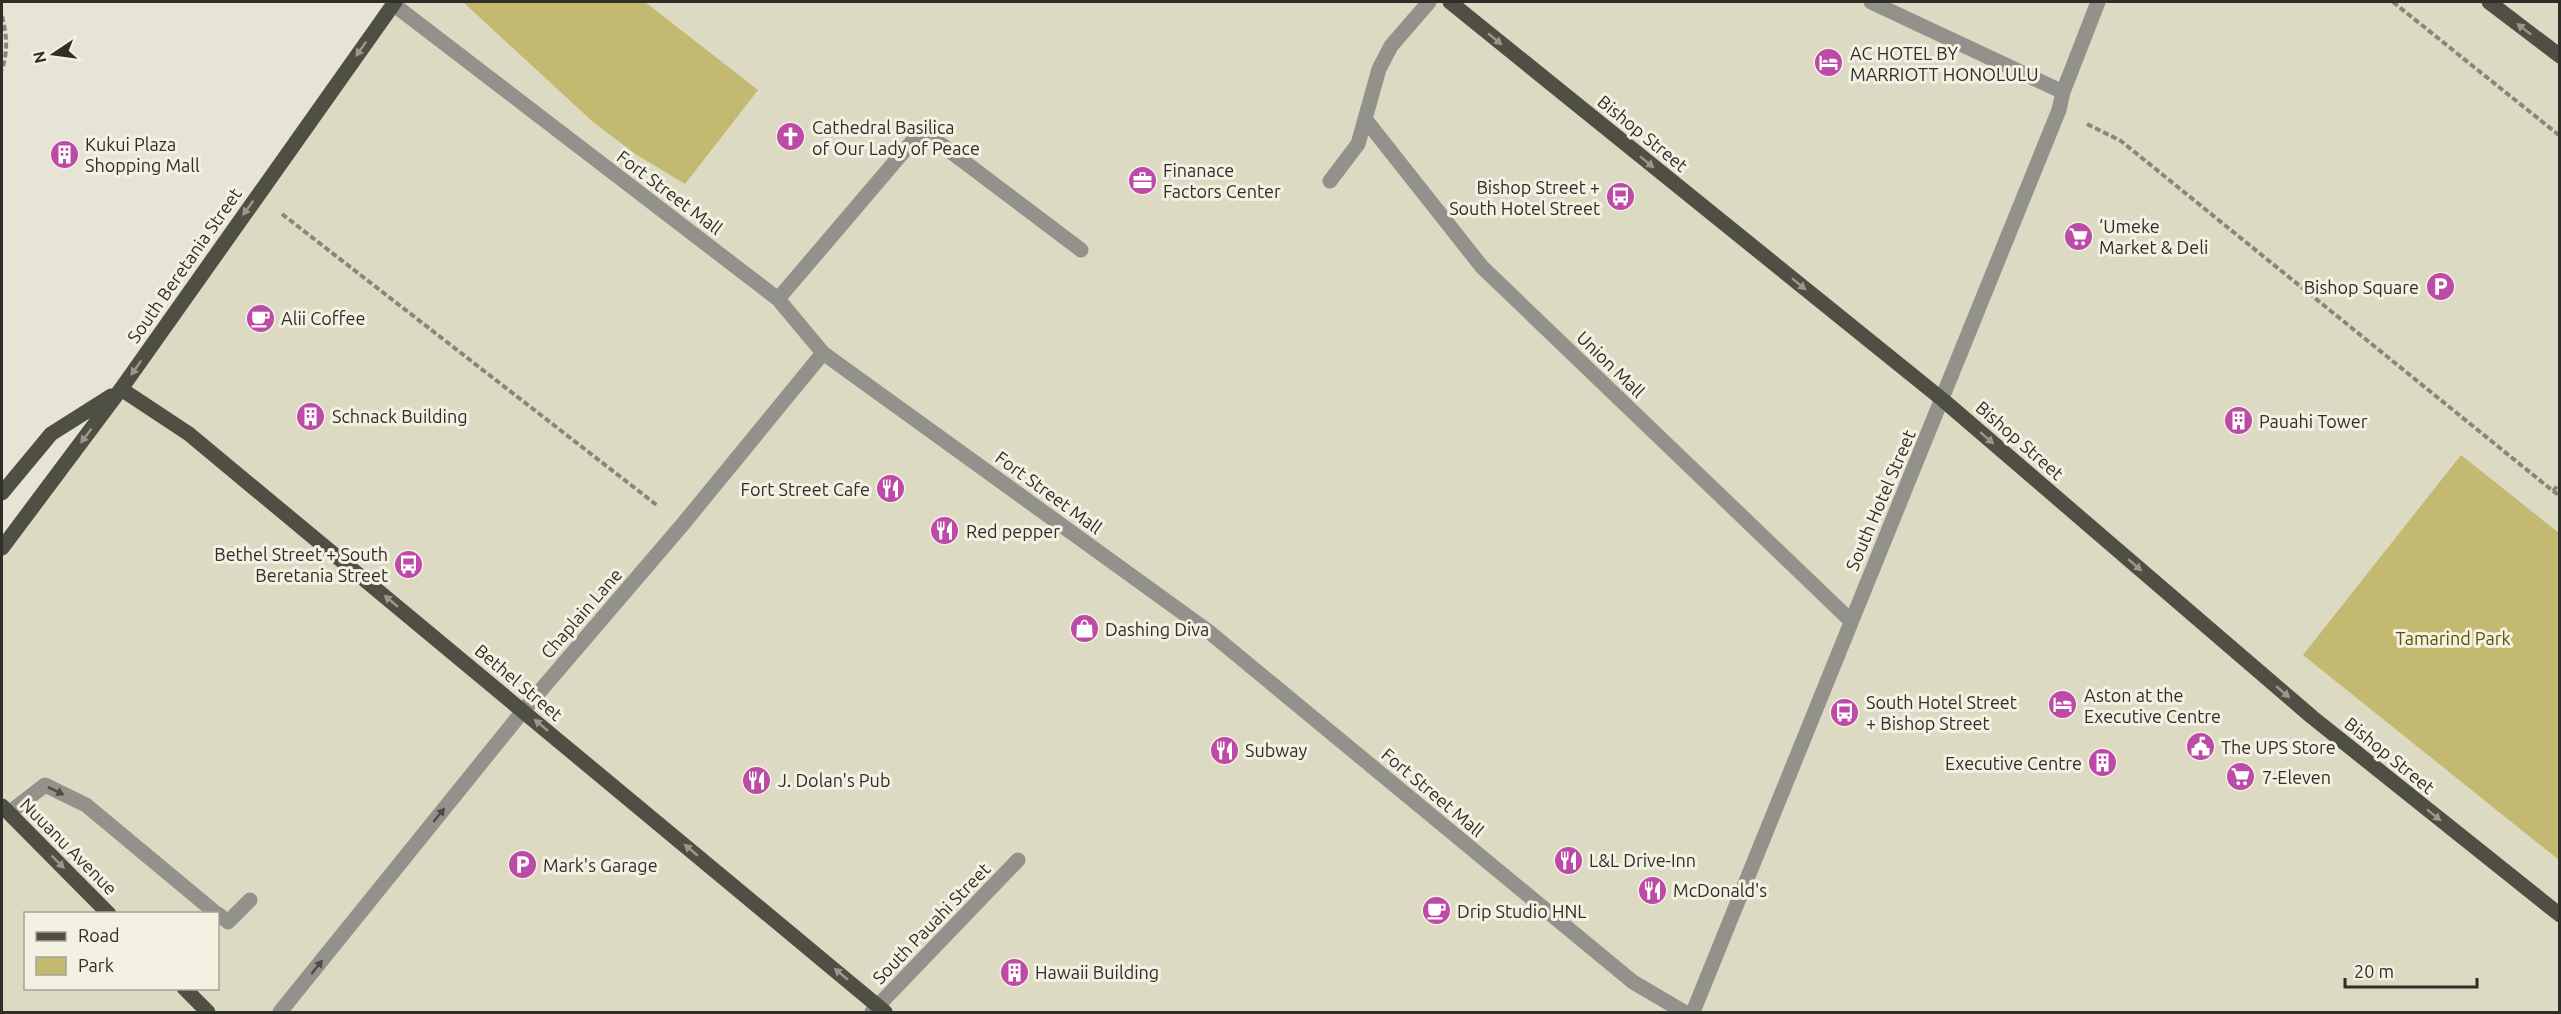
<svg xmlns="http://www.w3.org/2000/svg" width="2561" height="1014" font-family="Ubuntu,sans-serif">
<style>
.built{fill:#dddac4;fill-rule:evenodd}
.green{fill:#c4b970}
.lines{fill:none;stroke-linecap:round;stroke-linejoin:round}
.path{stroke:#89877d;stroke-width:4;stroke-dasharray:6 3;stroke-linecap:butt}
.minor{stroke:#92918b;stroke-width:15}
.major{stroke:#504f44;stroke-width:15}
.oneway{fill:#99988b}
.oneway2{fill:#4d4c46}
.labels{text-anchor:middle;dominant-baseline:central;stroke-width:6;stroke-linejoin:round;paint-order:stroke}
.poi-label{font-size:18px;fill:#2f2e28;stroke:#f3f1e2;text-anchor:start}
.street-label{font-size:18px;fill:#2f2e28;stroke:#f3f1e2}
.park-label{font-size:18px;fill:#5e5300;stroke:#f3f1e2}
</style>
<rect width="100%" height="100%" fill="#e6e4d5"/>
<path class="built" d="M 395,2 L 2559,2 L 2559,1012 L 2,1012 L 2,548 ZM 26,914 L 218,914 L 218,988 L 26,988 Z"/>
<path class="green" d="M 463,2 L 645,2 L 758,90 L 685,184 L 637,155 L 593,122 Z
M 2461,455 L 2559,533 L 2559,860 L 2303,655 Z"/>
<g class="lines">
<path class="path" d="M 2393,2 L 2560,136
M 2,16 C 7,36 8,50 2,70
M 2087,124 L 2121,141 L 2553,491 L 2560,483
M 282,214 L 658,506
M 2553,491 L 2560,496"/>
<path class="minor" d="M 1871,2 L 2063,92
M 393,4 L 778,299 L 823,353 L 1208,631 L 1633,982 L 1684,1012
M 1365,119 L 1482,267 L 1850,620
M 1330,181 L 1358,144 L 1379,69 L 1391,46 L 1429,2
M 778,299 L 922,130 L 1081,250
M 9,813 L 45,785 L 86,805 L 217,914
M 218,914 L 228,922 L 250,900
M 280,1012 L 523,711 L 683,524 L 823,353
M 872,1012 L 1018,860
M 1693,1012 L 2059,110 L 2063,92 L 2098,2"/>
<path class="major" d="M 1450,2 L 1943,400 L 2312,717 L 2560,915
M 2489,2 L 2560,56
M 121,389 L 189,434 L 885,1012
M 2,493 L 51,434 L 111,396
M 2,548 L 121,389 L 395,2
M 2,806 L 109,914
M 184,988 L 208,1012"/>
</g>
<defs><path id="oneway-solid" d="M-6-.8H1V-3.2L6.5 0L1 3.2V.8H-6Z" transform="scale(1.5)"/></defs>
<g class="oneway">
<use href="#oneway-solid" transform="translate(2524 29) rotate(-142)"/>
<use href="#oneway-solid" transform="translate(1495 39) rotate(39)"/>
<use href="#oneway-solid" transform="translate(361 49) rotate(125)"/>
<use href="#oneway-solid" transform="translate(1647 162) rotate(39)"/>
<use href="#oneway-solid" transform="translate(248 208) rotate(126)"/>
<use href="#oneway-solid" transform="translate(1799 284) rotate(39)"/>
<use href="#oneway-solid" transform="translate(136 368) rotate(125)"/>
<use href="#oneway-solid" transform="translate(86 436) rotate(127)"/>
<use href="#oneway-solid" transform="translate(1987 438) rotate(41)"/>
<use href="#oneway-solid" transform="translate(2135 565) rotate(41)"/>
<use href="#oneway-solid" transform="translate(391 601) rotate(-140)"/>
<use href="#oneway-solid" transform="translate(2283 692) rotate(41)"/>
<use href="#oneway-solid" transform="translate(541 725) rotate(-140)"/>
<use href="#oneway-solid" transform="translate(2434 815) rotate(39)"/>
<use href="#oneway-solid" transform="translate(691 850) rotate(-140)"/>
<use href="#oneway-solid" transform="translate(58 862) rotate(45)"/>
<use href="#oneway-solid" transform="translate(841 974) rotate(-140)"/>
</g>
<g class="oneway2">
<use href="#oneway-solid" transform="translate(56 791) rotate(26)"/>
<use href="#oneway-solid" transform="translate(439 815) rotate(-51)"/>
<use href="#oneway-solid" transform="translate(317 967) rotate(-51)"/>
</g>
<defs>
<symbol id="hotel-disc" viewBox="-11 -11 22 22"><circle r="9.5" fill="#bc4aa6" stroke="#f3f1e2"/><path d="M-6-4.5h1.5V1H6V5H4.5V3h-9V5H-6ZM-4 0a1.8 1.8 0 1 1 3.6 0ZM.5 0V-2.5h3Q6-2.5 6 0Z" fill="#fff"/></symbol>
<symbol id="church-disc" viewBox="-11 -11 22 22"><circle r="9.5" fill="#bc4aa6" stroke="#f3f1e2"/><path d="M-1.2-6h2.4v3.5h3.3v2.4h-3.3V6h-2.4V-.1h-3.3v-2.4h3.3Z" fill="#fff"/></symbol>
<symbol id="building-disc" viewBox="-11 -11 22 22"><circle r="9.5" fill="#bc4aa6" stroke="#f3f1e2"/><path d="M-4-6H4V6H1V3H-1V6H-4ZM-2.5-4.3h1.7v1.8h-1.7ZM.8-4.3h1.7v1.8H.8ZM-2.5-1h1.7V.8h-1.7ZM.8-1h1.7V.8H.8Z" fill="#fff"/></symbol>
<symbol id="office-disc" viewBox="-11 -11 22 22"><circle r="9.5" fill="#bc4aa6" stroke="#f3f1e2"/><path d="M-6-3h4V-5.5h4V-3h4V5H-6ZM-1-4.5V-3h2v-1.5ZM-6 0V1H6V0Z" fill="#fff"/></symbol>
<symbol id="bus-disc" viewBox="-11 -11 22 22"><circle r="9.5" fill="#bc4aa6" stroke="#f3f1e2"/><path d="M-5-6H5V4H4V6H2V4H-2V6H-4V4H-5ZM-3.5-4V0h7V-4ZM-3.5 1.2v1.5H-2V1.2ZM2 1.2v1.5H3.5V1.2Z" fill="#fff"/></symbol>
<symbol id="supermarket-disc" viewBox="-11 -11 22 22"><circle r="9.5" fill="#bc4aa6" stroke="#f3f1e2"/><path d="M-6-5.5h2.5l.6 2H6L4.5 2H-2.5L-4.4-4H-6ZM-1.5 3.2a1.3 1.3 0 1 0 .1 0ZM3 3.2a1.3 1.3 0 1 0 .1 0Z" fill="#fff"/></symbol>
<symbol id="parking-disc" viewBox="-11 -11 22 22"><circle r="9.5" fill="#bc4aa6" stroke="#f3f1e2"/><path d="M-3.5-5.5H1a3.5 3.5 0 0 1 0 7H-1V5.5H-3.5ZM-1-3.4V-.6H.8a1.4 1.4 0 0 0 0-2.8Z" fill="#fff"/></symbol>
<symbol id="cafe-disc" viewBox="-11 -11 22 22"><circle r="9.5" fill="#bc4aa6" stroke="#f3f1e2"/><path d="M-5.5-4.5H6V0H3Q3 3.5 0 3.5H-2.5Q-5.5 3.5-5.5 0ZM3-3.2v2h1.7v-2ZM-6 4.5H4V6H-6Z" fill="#fff"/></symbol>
<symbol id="restaurant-disc" viewBox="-11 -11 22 22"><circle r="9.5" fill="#bc4aa6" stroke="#f3f1e2"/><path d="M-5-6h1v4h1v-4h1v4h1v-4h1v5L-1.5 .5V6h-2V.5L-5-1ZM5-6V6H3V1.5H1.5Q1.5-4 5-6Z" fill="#fff"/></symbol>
<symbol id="shop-disc" viewBox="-11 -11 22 22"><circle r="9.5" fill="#bc4aa6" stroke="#f3f1e2"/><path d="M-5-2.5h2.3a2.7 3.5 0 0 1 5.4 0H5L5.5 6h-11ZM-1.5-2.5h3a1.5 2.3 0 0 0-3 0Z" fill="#fff"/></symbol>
<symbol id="civic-disc" viewBox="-11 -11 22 22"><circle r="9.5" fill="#bc4aa6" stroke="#f3f1e2"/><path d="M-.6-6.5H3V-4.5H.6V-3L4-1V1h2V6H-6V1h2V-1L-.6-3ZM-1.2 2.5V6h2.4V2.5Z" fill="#fff"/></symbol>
</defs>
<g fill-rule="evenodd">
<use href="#hotel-disc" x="1812" y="46" width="33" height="33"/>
<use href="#church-disc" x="774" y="120" width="33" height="33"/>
<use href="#building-disc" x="48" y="138" width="33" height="33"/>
<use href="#office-disc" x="1126" y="164" width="33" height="33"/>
<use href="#bus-disc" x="1604" y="180" width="33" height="33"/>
<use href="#supermarket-disc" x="2062" y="220" width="33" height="33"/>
<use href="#parking-disc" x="2424" y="270" width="33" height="33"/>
<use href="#cafe-disc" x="244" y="302" width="33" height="33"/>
<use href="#building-disc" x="294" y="400" width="33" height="33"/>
<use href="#building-disc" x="2222" y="404" width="33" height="33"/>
<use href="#restaurant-disc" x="874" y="472" width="33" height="33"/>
<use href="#restaurant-disc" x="928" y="514" width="33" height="33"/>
<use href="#bus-disc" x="392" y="548" width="33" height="33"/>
<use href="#shop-disc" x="1068" y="612" width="33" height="33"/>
<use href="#hotel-disc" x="2046" y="688" width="33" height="33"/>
<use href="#bus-disc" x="1828" y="696" width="33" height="33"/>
<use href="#civic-disc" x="2184" y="730" width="33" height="33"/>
<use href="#restaurant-disc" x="1208" y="734" width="33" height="33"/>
<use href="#building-disc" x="2086" y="746" width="33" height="33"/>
<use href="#supermarket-disc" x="2224" y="760" width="33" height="33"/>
<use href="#restaurant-disc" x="740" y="764" width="33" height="33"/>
<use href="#restaurant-disc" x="1552" y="844" width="33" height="33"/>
<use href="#parking-disc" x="506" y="848" width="33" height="33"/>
<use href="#restaurant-disc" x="1636" y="874" width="33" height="33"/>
<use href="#cafe-disc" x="1420" y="894" width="33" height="33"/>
<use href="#building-disc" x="998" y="956" width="33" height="33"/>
</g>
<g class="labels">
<g class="poi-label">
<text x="1850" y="53">AC HOTEL BY<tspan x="1850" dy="21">MARRIOTT HONOLULU</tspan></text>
<text x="812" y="127">Cathedral Basilica<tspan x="812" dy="21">of Our Lady of Peace</tspan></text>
<text x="85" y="144">Kukui Plaza<tspan x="85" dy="21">Shopping Mall</tspan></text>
<text x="1163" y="170">Finanace<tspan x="1163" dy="21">Factors Center</tspan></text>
<text x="1600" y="187" text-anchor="end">Bishop Street +<tspan x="1600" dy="21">South Hotel Street</tspan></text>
<text x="2099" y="226">‘Umeke<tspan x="2099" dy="21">Market &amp; Deli</tspan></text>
<text x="2419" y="287" text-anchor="end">Bishop Square</text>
<text x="281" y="318">Alii Coffee</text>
<text x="332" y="416">Schnack Building</text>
<text x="2259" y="421">Pauahi Tower</text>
<text x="870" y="489" text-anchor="end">Fort Street Cafe</text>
<text x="966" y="531">Red pepper</text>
<text x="388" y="554" text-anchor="end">Bethel Street + South<tspan x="388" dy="21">Beretania Street</tspan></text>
<text x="1105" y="629">Dashing Diva</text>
<text x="2084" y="695">Aston at the<tspan x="2084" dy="21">Executive Centre</tspan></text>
<text x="1866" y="702">South Hotel Street<tspan x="1866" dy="21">+ Bishop Street</tspan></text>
<text x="2221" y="747">The UPS Store</text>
<text x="1245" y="750">Subway</text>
<text x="2082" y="763" text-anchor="end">Executive Centre</text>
<text x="2262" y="777">7-Eleven</text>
<text x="778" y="780">J. Dolan's Pub</text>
<text x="1589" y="860">L&amp;L Drive-Inn</text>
<text x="543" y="865">Mark's Garage</text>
<text x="1673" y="890">McDonald's</text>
<text x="1457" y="911">Drip Studio HNL</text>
<text x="1035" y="972">Hawaii Building</text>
</g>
<g class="street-label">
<text transform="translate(1643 133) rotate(39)">Bishop Street</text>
<text transform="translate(670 192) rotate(37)">Fort Street Mall</text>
<text transform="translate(184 265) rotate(-55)">South Beretania Street</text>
<text transform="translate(1611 364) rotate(44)">Union Mall</text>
<text transform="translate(2020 440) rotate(41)">Bishop Street</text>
<text transform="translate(1049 492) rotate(36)">Fort Street Mall</text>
<text transform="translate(1880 500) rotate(-67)">South Hotel Street</text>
<text transform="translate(581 613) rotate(-49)">Chaplain Lane</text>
<text transform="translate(519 682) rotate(40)">Bethel Street</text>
<text transform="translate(2390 755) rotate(39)">Bishop Street</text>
<text transform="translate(1433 792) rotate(40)">Fort Street Mall</text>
<text transform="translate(69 846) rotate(45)">Nuuanu Avenue</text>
<text transform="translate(931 923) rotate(-46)">South Pauahi Street</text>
</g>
<g class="park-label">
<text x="2453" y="638">Tamarind Park</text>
</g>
</g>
<rect width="2561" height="1014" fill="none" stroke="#2f2e28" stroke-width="6"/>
<rect x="24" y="912" width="195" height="78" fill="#f3f1e2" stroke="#a5a398" stroke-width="1.5"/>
<rect x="36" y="932" width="30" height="9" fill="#504f44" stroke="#a5a398" stroke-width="1.5"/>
<text x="78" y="942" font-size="18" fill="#2f2e28">Road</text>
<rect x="36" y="957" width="30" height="18" fill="#c4b970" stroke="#a5a398" stroke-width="1.5"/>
<text x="78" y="972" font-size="18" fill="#2f2e28">Park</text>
<g transform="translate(54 54) rotate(257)" stroke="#f3f1e2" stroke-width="4.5" paint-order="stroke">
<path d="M0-4.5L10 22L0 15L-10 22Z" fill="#2f2e28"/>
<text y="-9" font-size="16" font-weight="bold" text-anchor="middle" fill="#2f2e28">N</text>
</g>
<path d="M2345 978v9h132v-9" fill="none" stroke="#2f2e28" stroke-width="3"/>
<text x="2354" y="978" font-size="18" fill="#2f2e28" stroke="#f3f1e2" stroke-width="4.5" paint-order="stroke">20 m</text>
</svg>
